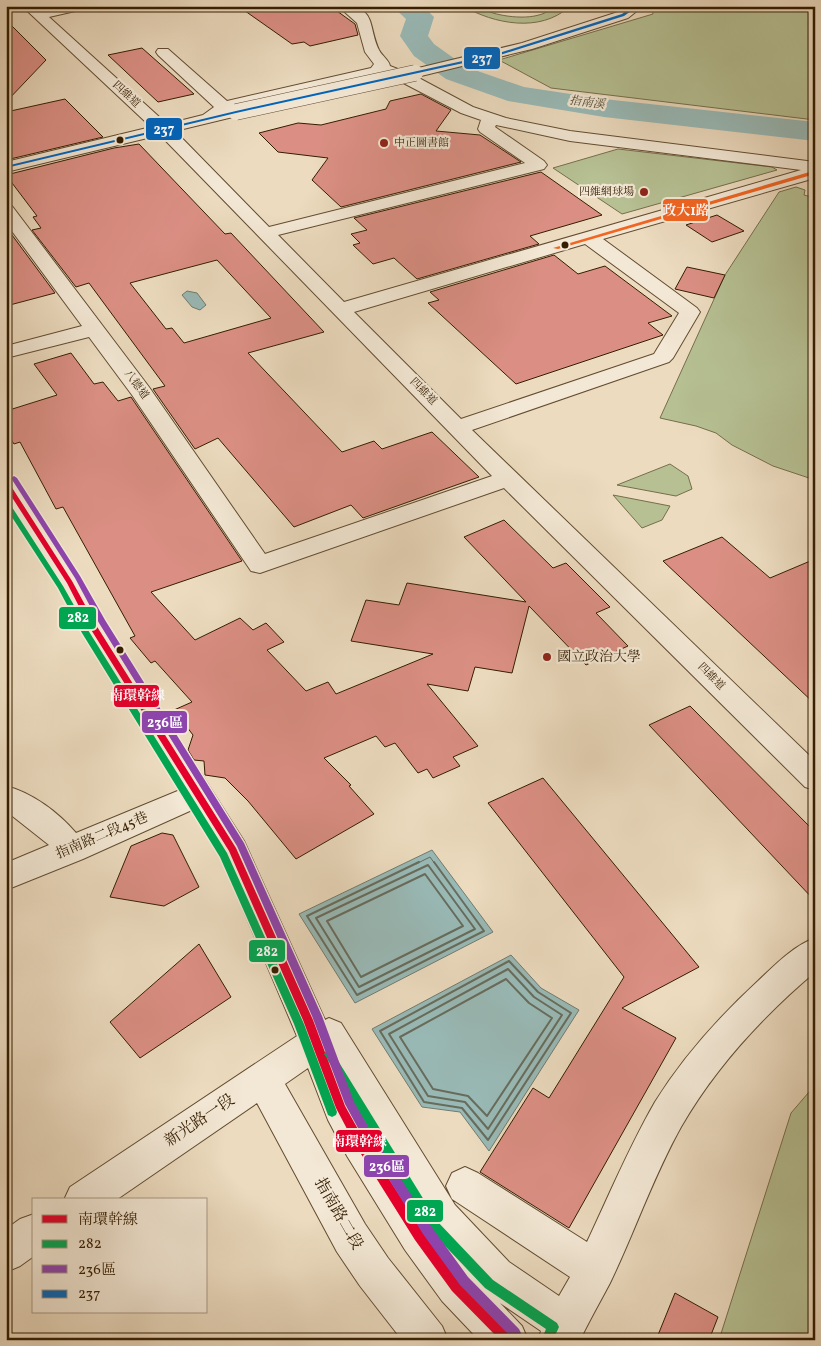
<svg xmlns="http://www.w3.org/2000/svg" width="821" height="1346" font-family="Vollkorn,'Noto Serif TC',serif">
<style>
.green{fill:#b6c093;stroke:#766e4a}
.water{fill:#99bab7;stroke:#717b6e}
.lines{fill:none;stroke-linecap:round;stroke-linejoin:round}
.shore-far1{stroke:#676c5c;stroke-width:1}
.shore{stroke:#676c5c;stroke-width:2}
.river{fill:#99bab7;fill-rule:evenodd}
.building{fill:#db8f84;stroke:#351d00;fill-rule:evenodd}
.minor-casing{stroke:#634c30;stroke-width:2}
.minor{fill:#f3e8d5;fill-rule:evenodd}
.minor-bridge-casing{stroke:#634c30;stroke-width:17;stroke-linecap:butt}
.minor-bridge{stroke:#f3e8d5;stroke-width:16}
.bus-1-casing{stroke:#f3e8d5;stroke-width:3}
.bus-2-casing{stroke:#f3e8d5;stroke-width:3}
.bus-3-casing{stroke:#f3e8d5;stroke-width:3}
.bus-4-casing{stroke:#f3e8d5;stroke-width:3}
.bus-5-casing{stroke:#f3e8d5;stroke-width:3}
.bus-1{fill:#e4002b;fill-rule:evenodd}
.bus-2{fill:#00a651;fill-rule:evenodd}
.bus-3{fill:#8e44ad;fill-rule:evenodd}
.bus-4{fill:#0065bd;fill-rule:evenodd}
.bus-5{fill:#f26522;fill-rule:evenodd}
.bus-dot{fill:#351d00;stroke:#f3e8d5;stroke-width:2}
.poi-dot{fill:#8f2418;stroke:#f3e8d5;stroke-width:2}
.labels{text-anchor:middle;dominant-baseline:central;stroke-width:4.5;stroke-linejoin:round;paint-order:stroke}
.far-street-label{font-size:11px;fill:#351d00;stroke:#f3e8d5}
.far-poi-label{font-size:11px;fill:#351d00;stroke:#f3e8d5;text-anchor:start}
.far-water-label{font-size:12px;font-style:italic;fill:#534c37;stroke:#f3e8d5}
.poi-label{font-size:14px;fill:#351d00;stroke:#f3e8d5;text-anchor:start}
.street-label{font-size:14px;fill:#351d00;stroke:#f3e8d5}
.near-street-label{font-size:16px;fill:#351d00;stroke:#f3e8d5}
.line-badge{stroke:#f3e8d5;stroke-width:2}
.badge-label{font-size:14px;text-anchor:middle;font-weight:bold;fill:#fff}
</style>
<rect width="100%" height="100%" fill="#ecdbbf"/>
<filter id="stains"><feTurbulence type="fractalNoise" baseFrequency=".004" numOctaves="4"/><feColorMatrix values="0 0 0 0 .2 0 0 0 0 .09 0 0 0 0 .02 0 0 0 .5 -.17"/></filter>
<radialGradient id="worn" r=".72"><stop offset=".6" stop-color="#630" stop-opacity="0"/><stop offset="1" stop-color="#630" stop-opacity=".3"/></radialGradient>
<path class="green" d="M 463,6 C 468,6 474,5 479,6 C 484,7 488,12 493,13 C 510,18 542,21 554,6 L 586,7 L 578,10 L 569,7 C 540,33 494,24 463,6 Z
M 652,6 L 815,6 L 815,120 L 551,88 L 499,60 L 653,14 Z
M 618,149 L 772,167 L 777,170 L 622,214 L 553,168 Z
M 796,187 L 805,190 L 804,195 L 815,198 L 815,480 L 773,466 L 732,445 L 716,433 L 696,426 L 660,418 L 725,275 L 779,192 Z
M 670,464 L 688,476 L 692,489 L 676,496 L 617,485 Z
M 613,495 L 670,506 L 662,520 L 642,528 Z
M 815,1085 L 815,1340 L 719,1340 L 791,1113 Z"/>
<path class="water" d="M 187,291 L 197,293 L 206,305 L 200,310 L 192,307 L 182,295 Z
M 432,850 L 493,932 L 355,1003 L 299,914 Z
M 511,955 L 541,988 L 579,1010 L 489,1151 L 460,1112 L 422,1107 L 372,1029 Z"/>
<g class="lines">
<path class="shore-far1" d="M 416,864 L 430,857 L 435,864"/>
<path class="shore" d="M 419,862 L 307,916 L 357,995 L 484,931 L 434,862
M 428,865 L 475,929 L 359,987 L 316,918 Z
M 425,874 L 463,926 L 361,977 L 327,921 Z
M 509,961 L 538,992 L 571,1013 L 488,1140 L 462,1108 L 424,1102 L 380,1031 Z
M 508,969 L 534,997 L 562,1015 L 488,1129 L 465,1102 L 428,1096 L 389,1034 Z
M 506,979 L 529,1003 L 552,1018 L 487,1116 L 468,1096 L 433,1089 L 400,1037 Z"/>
<path class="river" d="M 392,6 L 423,6 L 434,17 L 428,36 L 434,44 L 466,67 L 524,87 L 604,99 L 815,122 L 815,141 L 604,117 L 508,101 L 446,79 L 414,56 L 400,36 L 406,19 Z"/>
</g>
<path class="building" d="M 238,6 L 330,6 L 355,24 L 358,35 L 310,46 L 304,42 L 292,44 Z
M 6,20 L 46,60 L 6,102 Z
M 142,48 L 194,94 L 158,102 L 108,55 Z
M 421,94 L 451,110 L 436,131 L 480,135 L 521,162 L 341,207 L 312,180 L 328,158 L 278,152 L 259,133 L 298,123 L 321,125 L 386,109 L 390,101 Z
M 65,99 L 103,137 L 6,160 L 6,112 Z
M 139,144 L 225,234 L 231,233 L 324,332 L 248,353 L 342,452 L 374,441 L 382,449 L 432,432 L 479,477 L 363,518 L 351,505 L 294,527 L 218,438 L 195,449 L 153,389 L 165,386 L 89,283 L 76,287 L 32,230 L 41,228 L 33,217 L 37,216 L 6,175 L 114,148 ZM 217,260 L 271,318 L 184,343 L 172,328 L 166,329 L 130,283 Z
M 541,172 L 602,215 L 530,236 L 539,244 L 417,279 L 394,258 L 373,264 L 353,245 L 360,243 L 351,234 L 367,230 L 354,218 Z
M 717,215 L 744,231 L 712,242 L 686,225 Z
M 12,235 L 55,293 L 6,306 L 6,236 Z
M 554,255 L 578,274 L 605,266 L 672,316 L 648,323 L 663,335 L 516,384 L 428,303 L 439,300 L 430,292 Z
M 687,267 L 725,275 L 714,298 L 675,289 Z
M 71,353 L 94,384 L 103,382 L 118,401 L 131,397 L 242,561 L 151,592 L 195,640 L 240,618 L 253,630 L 266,623 L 284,642 L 267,650 L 306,691 L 328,682 L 336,694 L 433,654 L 351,641 L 366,600 L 399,605 L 407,583 L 526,602 L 464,537 L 504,520 L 553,568 L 566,563 L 610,607 L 596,613 L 628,646 L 586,665 L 529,606 L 512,673 L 475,667 L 468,691 L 427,684 L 478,746 L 453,757 L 460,766 L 433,778 L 427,769 L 418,773 L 395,743 L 385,747 L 376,736 L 324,758 L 351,785 L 349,786 L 374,814 L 296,859 L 248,801 L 225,778 L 205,775 L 204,761 L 194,760 L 188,750 L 193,735 L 174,710 L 192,702 L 155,661 L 151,663 L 130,638 L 135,636 L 63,507 L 56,509 L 20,442 L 14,444 L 6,432 L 6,411 L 57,395 L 34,364 Z
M 722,537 L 770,578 L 815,559 L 815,704 L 663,561 Z
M 690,706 L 815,832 L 815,901 L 649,725 Z
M 543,778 L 699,967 L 622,1008 L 676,1038 L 569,1228 L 480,1172 L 533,1088 L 549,1098 L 624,977 L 488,803 Z
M 162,833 L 173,835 L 199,887 L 164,906 L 110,897 L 131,846 Z
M 199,944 L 231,997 L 140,1058 L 110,1022 Z
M 675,1293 L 718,1317 L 709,1340 L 656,1340 Z"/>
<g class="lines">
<defs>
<path id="minor" d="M 22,6 L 38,6 L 42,10 L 59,6 L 86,6 L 84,9 L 49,17 L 167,124 L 203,115 L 214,107 L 158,55 L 156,52 L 158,49 L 168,49 L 227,101 L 371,68 L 374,64 L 365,52 L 357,23 L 338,6 C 378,6 367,24 379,50 C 382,56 389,60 390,66 L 408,73 L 410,70 L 522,43 L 618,12 L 626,6 L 643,6 L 628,18 L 532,49 L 417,77 L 473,107 L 506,118 L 570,131 L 815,162 L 815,178 L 603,239 L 697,308 L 700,312 L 673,358 L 669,362 L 472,430 L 815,761 L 815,790 L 805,787 L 504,488 L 260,573 L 251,571 L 132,395 L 89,337 L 6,358 L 6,346 L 82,326 L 6,223 L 6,205 L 12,206 L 149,387 L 265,554 L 492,476 L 160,135 L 6,172 L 6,162 L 151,127 ZM 388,75 L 461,113 L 481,120 L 478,129 L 480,132 L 525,163 L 269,227 L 175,131 L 233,117 L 235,114 L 231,110 L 376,76 ZM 496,125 L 570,141 L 801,170 L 344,302 L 278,235 L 544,169 L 547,165 L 544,161 L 495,127 ZM 585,244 L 679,313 L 654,354 L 461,419 L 354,312 Z
M 6,476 L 14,478 L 79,577 L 105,623 L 244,841 L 325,1020 L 329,1018 L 341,1023 L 455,1205 L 509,1262 L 559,1296 L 570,1277 L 452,1199 L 446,1186 L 452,1173 L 465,1167 L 478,1173 L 587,1242 C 609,1195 629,1147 655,1102 C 683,1057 719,1017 758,981 C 775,965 793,946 815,938 L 815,972 C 763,1016 715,1068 681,1127 C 653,1177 635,1231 610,1283 C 600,1302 589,1321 580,1340 L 538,1340 L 541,1331 L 500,1303 L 522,1326 L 528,1340 L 479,1340 L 442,1301 L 405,1250 L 347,1156 L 328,1120 L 308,1068 L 285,1084 L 365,1224 L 388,1258 L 442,1326 L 448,1340 L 402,1340 L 360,1286 L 337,1252 L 257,1103 L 116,1200 L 64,1200 L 70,1187 L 297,1036 L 220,855 L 192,810 L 83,859 L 6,890 L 6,863 L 49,845 L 6,811 L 6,786 C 33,793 59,813 76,833 L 180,790 L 80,626 L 58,584 L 6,502 Z
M 34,1214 L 34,1256 L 20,1266 L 6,1272 L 6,1229 L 20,1219 Z"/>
</defs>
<use href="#minor" class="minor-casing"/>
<use href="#minor" class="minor"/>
<defs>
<path id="minor-bridge" d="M 236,112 L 415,73"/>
</defs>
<use href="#minor-bridge" class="minor-bridge-casing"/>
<use href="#minor-bridge" class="minor-bridge"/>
<defs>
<path id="bus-1" d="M 6,481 L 9,483 L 72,581 L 96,625 L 236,848 L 313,1020 L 345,1106 L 364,1140 L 423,1232 L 460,1283 L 512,1336 L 513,1340 L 500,1340 L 452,1291 L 415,1240 L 356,1146 L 336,1108 L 303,1020 L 229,851 L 90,628 L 67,583 L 6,488 Z"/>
<path id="bus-2" d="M 6,500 L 8,501 L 63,586 L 88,630 L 227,853 L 304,1024 L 337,1112 L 336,1115 L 332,1117 L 328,1115 L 294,1024 L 220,857 L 82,633 L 58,588 L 6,508 Z
M 329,1050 L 332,1051 L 437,1221 L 493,1280 L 557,1323 L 559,1327 L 553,1340 L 545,1340 L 543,1336 L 546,1329 L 485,1288 L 429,1229 L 326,1057 L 324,1054 L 326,1051 Z"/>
<path id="bus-3" d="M 14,476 L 17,478 L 80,576 L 105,620 L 244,843 L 322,1016 L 354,1102 L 373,1135 L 431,1226 L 468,1277 L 519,1329 L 521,1333 L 519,1337 L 515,1339 L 511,1337 L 460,1285 L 423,1234 L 365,1141 L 345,1104 L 312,1016 L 237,846 L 99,623 L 75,578 L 11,478 Z"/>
<path id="bus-4" d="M 633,6 L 638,6 L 624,16 L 500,55 L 236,113 L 6,168 L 6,166 L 236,111 L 499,53 L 622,14 Z"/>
<path id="bus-5" d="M 813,171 L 815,171 L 815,174 L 558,249 L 553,248 Z"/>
</defs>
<use href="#bus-1" class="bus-1-casing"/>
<use href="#bus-2" class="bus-2-casing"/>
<use href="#bus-3" class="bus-3-casing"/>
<use href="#bus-4" class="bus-4-casing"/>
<use href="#bus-5" class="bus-5-casing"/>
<use href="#bus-1" class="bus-1"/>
<use href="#bus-2" class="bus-2"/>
<use href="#bus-3" class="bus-3"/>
<use href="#bus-4" class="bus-4"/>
<use href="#bus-5" class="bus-5"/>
</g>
<g class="bus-dot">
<circle cx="120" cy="140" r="4.5"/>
<circle cx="565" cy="245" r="4.5"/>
<circle cx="120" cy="650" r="4.5"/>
<circle cx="275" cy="970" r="4.5"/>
</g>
<g class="poi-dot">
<circle cx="384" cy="143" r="5"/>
<circle cx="644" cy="192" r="5"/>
<circle cx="547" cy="657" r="5"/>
</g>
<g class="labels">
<g class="far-street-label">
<text transform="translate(126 95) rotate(43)">四維道</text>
<text transform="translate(136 385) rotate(54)">八德道</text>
<text transform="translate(423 392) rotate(45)">四維道</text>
<text transform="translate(711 677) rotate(45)">四維道</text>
</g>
<g class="far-poi-label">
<text x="394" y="143">中正圖書館</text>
<text x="634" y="192" text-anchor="end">四維網球場</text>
</g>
<g class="far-water-label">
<text transform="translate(587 103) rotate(7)">指南溪</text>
</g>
<g class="poi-label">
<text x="557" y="657">國立政治大學</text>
</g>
<g class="street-label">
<text transform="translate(102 836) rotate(-23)">指南路二段45巷</text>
</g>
<g class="near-street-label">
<text transform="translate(200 1121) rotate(-34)">新光路一段</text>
<text transform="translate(338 1214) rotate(60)">指南路二段</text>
</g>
</g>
<g class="line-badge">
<rect x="463" y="46" width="38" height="24" rx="5" fill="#0065bd"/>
<rect x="145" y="117" width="38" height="24" rx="5" fill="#0065bd"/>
<rect x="662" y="198" width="47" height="24" rx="5" fill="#f26522"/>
<rect x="58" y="606" width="39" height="24" rx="5" fill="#00a651"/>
<rect x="113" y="684" width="47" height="24" rx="5" fill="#e4002b"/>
<rect x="141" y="710" width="47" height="24" rx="5" fill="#8e44ad"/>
<rect x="248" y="939" width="38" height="24" rx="5" fill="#00a651"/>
<rect x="335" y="1129" width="48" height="24" rx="5" fill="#e4002b"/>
<rect x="363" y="1154" width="47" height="24" rx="5" fill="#8e44ad"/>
<rect x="406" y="1199" width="38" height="24" rx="5" fill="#00a651"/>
</g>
<g class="badge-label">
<text x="482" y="63">237</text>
<text x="164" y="134">237</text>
<text x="686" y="215">政大1路</text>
<text x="78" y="622">282</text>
<text x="137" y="700">南環幹線</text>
<text x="165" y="727">236區</text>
<text x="267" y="956">282</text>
<text x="359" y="1146">南環幹線</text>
<text x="387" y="1171">236區</text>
<text x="425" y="1216">282</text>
</g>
<rect width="821" height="1346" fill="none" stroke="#ecdbbf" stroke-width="25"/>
<rect x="8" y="8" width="806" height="1331" fill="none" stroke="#351d00" stroke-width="2.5"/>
<rect x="12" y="12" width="796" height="1321" fill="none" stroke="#351d00"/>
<rect x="32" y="1198" width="175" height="115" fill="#f3e8d5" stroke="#a79780"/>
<rect x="42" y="1215" width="25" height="8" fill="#e4002b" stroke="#a79780"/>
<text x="78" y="1224" font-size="15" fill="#351d00">南環幹線</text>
<rect x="42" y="1240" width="25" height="8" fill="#00a651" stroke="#a79780"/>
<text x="78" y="1248" font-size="15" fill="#351d00">282</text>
<rect x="42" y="1265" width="25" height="8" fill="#8e44ad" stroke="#a79780"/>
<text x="78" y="1274" font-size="15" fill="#351d00">236區</text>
<rect x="42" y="1290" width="25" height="8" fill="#0065bd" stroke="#a79780"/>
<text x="78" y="1298" font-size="15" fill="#351d00">237</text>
<rect width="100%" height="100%" filter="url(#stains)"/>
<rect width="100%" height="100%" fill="url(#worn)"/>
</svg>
